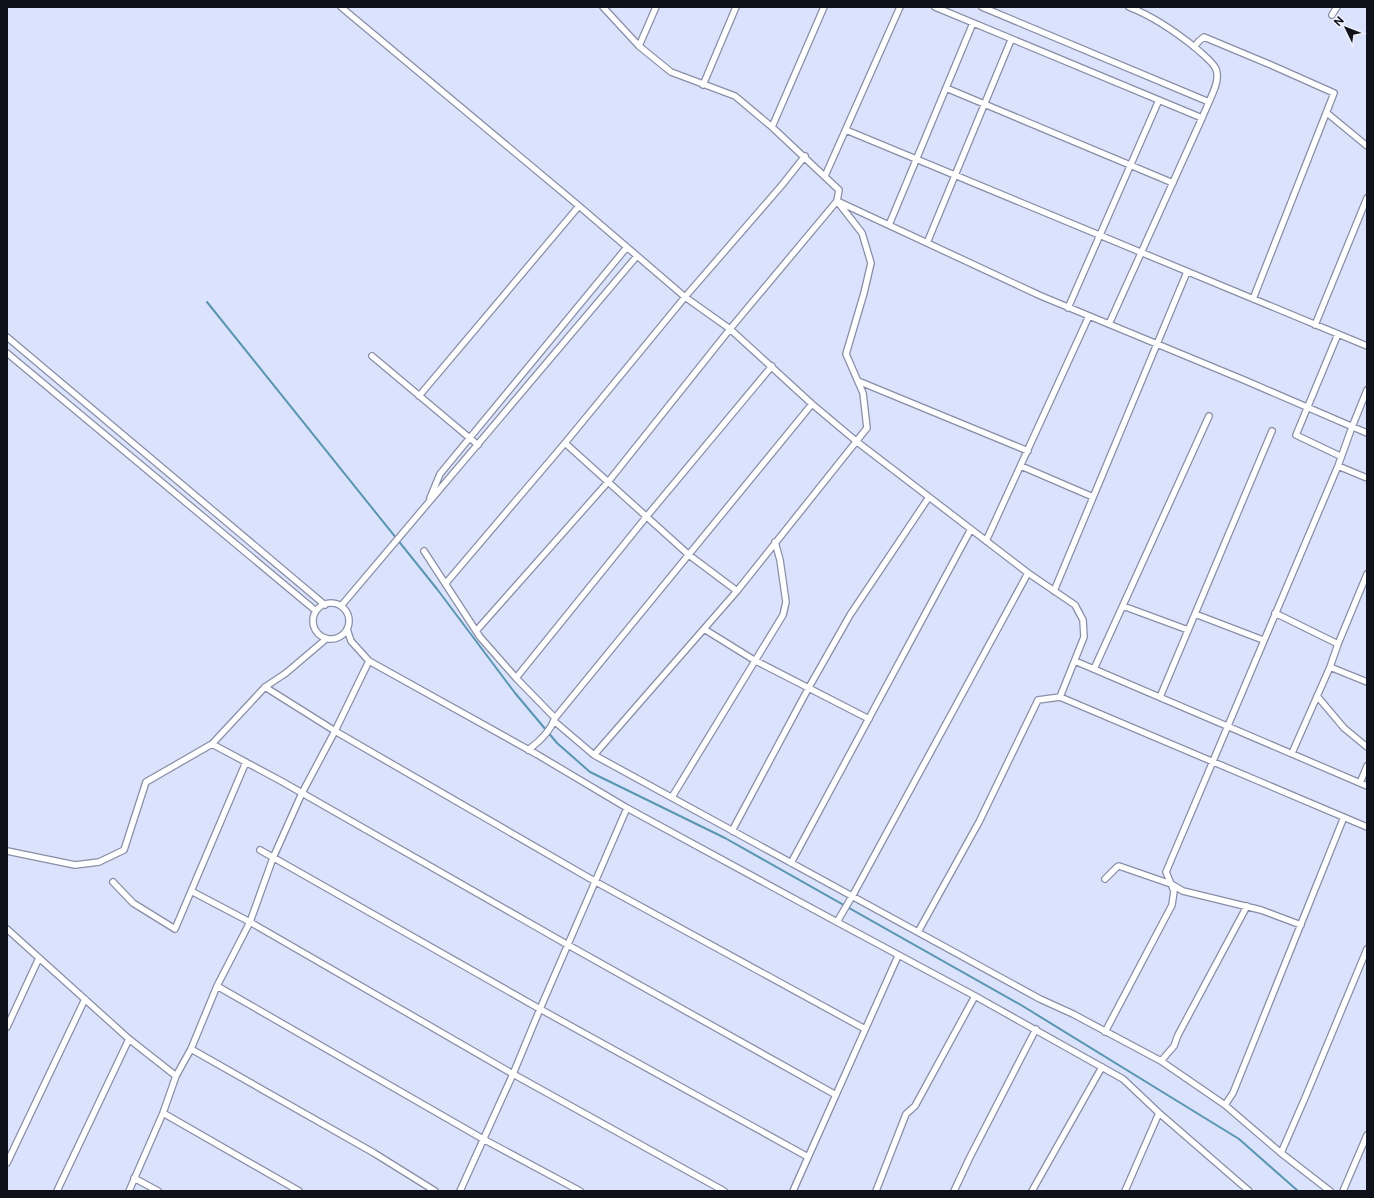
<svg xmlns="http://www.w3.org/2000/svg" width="1374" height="1198" font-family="'Public Sans',sans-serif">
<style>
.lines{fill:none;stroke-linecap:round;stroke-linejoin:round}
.stream{stroke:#5996b2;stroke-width:2}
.street-casing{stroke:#898ea6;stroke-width:8}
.street{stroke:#fff;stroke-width:5.5}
</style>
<rect width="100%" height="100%" fill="#dbe2fc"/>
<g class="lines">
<path class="stream" d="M 207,302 L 437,589 L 515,693 L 557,743 L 590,772 L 725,838 L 1021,1005 L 1239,1139 L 1298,1191"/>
<defs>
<path id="street" d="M 341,7 L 579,206 L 685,297 L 730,329 L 812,404 L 856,441 L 1028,573 L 1075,605 L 1083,620 L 1084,637 L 1060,697 L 1038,700 L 979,822 L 918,932
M 935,7 L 1202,118 L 1209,102 L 982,7
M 1129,7 C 1155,17 1176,32 1197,49 C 1203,55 1212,61 1216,69 C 1220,80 1213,92 1209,102
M 1332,15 L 1337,7
M 639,46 L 656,7
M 1194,47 L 1199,41 L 1204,37 L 1271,65 L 1334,93 L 1253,299
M 703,85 L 736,7
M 946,88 L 1173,183
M 1327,113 L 1367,146
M 772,127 L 824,7
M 846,130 L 1367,346
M 825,176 L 900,7
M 889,225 L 973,23
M 927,243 L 1011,40
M 1068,308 L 1159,100
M 1109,324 L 1202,118
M 1315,325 L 1367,198
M 1338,334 L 1296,435 L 1340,456
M 7,337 L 325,605
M 7,353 L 316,611
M 372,356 L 478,445
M 858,381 L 1028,451
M 419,396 L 579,206
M 565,443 L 689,555 L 737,591
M 1021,466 L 1093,497
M 1338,466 L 1367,478
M 430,498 L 440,474 L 627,247
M 986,541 L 1089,316
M 424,551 L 480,637 L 516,678 L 555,718
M 446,583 L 565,443 L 685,297 L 782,185 L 805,156
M 1054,591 L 1187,272
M313 621a18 18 0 1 1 36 0a18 18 0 1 1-36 0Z
M 341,606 L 637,256
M 1123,606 L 1188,630
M 1275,613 L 1338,644 L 1330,667 L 1367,682
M 1195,614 L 1263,640
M 347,629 L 351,641 L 369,661 L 538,755 L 627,808 L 837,922 L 975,996 L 1123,1079 L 1159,1113 L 1249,1191
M 704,629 L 754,660 L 869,719
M 476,631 L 608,482 L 730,329 L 837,201 L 1041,296 L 1244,380 L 1367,433
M 1338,644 L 1367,574
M 1075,661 L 1367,786
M 1094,669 L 1209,416
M 516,678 L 647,516 L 772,366
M 265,687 L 335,731 L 596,882 L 865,1029
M 1317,696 L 1344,728 L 1367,747
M 1060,697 L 1367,827
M 1160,697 L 1272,431
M 554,721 L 594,755 L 1040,999 L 1073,1014 L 1161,1061 L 1225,1105 L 1281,1153 L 1330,1191
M 212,744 L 281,781 L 568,945 L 836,1095
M 528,750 C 539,742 550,732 555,718 L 812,404
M 1292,753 L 1330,667
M 594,755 L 737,591 L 867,428 L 863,393 L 846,354 L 864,293 L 871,263 L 862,233 L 837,201 L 839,190 L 772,127 L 735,96 L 671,72 L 639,46 L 603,7
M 1360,783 L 1367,766
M 672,797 L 783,615 L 786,602 L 780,560 L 775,542
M 732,831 L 808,689 L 850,615 L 929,497
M 260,850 L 540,1009 L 808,1157
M 7,851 L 75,865 L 99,862 L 124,850 L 146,782 L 212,744 L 265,687 L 286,673 L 326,639
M 791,863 L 971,529
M 1105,879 L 1117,867 L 1119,866 L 1171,884 L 1183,891 L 1261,910 L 1301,925
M 113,882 L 133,903 L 175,929 L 246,762
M 191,891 L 250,922 L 513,1074 L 724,1191
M 837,922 L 854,893 L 1028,573
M 7,929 L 129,1039 L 176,1076
M 217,986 L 483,1139 L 580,1191
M 7,1027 L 39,958
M 1105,1032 L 1172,905 L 1174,891 L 1166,872 L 1338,466 L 1352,427 L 1367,390
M 191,1049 L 374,1153 L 435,1191
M 1161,1061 L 1174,1046 L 1178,1035 L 1247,906
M 1225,1105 L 1233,1093 L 1344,817
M 163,1113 L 299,1191
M 1281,1153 L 1305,1098 L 1367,949
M 7,1163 L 85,999
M 134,1178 L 158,1191
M 57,1191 L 129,1039
M 129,1191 L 163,1113 L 176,1076 L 191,1049 L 217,986 L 250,922 L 273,858 L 302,793 L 335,731 L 369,661
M 460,1191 L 513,1074 L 540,1009 L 627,808
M 793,1191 L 898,956
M 876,1191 L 906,1114 L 915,1106 L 975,996
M 954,1191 L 970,1157 L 1036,1029
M 1032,1191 L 1102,1067
M 1125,1191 L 1159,1113
M 1343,1191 L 1367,1135"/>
</defs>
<use href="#street" class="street-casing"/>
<use href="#street" class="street"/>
</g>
<rect width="1374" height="1198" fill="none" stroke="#0f111a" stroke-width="16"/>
<g transform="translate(1346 28) rotate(313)" stroke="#edf0fa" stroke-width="3" paint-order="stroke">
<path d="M0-3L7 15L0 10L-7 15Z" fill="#0f111a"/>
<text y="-6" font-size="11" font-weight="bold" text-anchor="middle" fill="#0f111a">N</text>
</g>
</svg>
